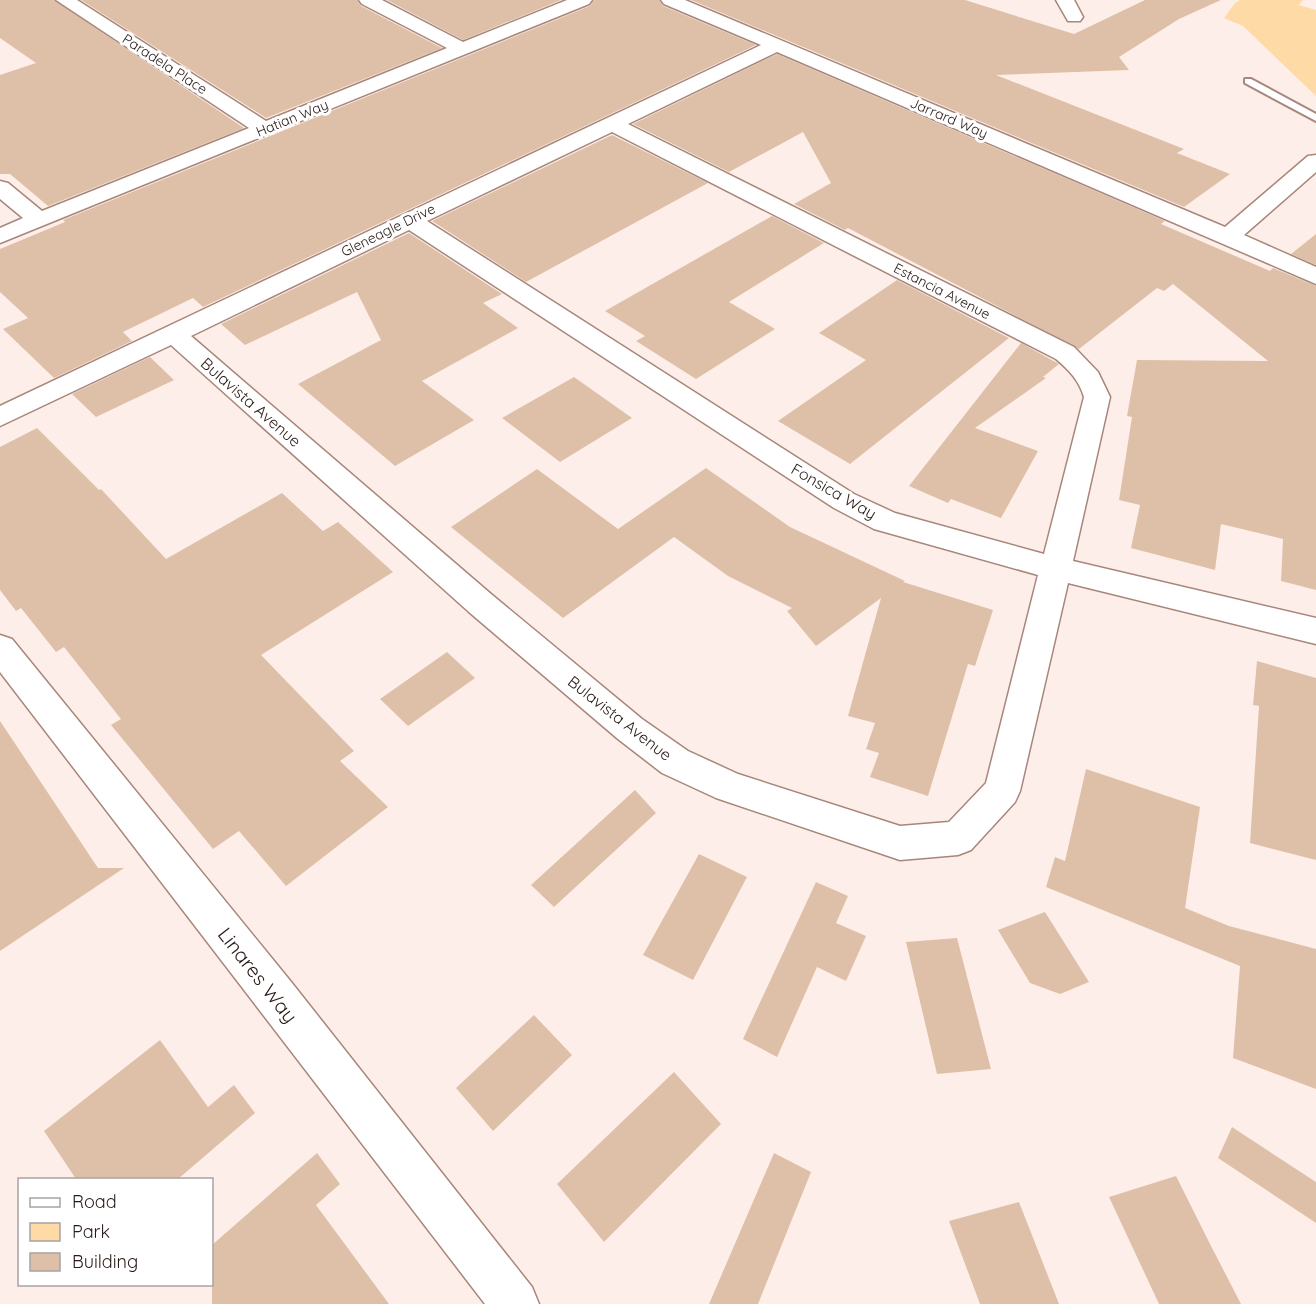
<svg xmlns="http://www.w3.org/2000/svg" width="1316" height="1304" font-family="Quicksand,sans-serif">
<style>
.green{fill:#fedba6}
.building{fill:#dec0a9}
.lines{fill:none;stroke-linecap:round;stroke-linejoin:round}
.lane-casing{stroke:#a8867a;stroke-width:4}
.street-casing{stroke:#a8867a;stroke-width:3}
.lane{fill:#fff;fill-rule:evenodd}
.street{fill:#fff;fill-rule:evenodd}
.labels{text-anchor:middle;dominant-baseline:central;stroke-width:6;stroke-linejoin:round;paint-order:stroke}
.far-street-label{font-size:14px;fill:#281a16;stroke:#fff}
.street-label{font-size:16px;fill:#281a16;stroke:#fff}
.near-street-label{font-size:20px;fill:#281a16;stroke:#fff}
</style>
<rect width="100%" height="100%" fill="#feeee9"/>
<path class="green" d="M 1240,0 L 1303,0 L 1299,5 L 1316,10 L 1316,96 L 1243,26 L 1224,18 L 1235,3 Z"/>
<path class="building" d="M 0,0 L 54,0 L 244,128 L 48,206 L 10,174 L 0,174 L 0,75 L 36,63 L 0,38 Z
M 81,0 L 357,0 L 361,6 L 442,48 L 266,118 Z
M 387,0 L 561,0 L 463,40 Z
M 594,0 L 659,0 L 663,6 L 756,45 L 203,307 L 193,298 L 123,332 L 132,341 L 54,378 L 3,329 L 28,318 L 0,292 L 0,249 L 65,222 L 63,220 L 590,6 Z
M 691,0 L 965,0 L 1074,34 L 1145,0 L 1221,0 L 1179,19 L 1119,57 L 1129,70 L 996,75 L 1184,149 L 1177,153 L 1230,174 L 1184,207 Z
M 777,54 L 1165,221 L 1161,224 L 1270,271 L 1273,268 L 1316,286 L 1316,590 L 1281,581 L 1283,539 L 1221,524 L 1215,570 L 1131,548 L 1140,505 L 1119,500 L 1132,417 L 1127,416 L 1137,360 L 1268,361 L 1173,284 L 1164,291 L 1157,288 L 1079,349 L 848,228 L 845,230 L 794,204 L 831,183 L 803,132 L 729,172 L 633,124 Z
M 612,135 L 708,183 L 526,282 L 432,221 Z
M 772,216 L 824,243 L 729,302 L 775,329 L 696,379 L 636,341 L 645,336 L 605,311 Z
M 409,233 L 502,294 L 483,303 L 518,328 L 422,381 L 474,420 L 395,466 L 298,384 L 381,340 L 357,292 L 245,345 L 221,324 Z
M 1316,234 L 1316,265 L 1291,254 Z
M 897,280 L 1009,338 L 850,464 L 778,421 L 866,360 L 819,333 Z
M 1021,343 L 1059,364 L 1043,377 L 1046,378 L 975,428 L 1038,451 L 1001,518 L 951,499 L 948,503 L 909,486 Z
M 150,357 L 174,380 L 96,417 L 72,394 Z
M 574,377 L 632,418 L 560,462 L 502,418 Z
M 37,428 L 99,490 L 101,489 L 166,559 L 282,493 L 323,531 L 338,522 L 393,572 L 261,655 L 354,751 L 340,761 L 388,807 L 286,886 L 239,831 L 213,849 L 111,725 L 121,719 L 64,647 L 56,652 L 21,608 L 16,611 L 0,590 L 0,447 Z
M 706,468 L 790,527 L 905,581 L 903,582 L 993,610 L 975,666 L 968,664 L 928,796 L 870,777 L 879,753 L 866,749 L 875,723 L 848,716 L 881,598 L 816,646 L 787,611 L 792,608 L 728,576 L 674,537 L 563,618 L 451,527 L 537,469 L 618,529 Z
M 447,652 L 475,678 L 408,726 L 380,699 Z
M 1257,661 L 1316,678 L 1316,860 L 1250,843 L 1259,706 L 1253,705 Z
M 0,721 L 98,868 L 124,868 L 0,951 Z
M 1086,769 L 1200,807 L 1185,908 L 1229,926 L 1316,949 L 1316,1089 L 1233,1058 L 1240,966 L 1046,887 L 1055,857 L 1065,861 Z
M 635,790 L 656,813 L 554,907 L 531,885 Z
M 699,854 L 747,877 L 693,980 L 643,955 Z
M 816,882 L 848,896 L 836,923 L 866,936 L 846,981 L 817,967 L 777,1057 L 743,1039 Z
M 1045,912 L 1089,982 L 1060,994 L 1030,983 L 998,930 Z
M 957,938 L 991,1069 L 937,1074 L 906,942 Z
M 534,1015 L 572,1055 L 493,1131 L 456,1088 Z
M 160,1040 L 208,1107 L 234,1085 L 255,1113 L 178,1179 L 76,1179 L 44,1131 Z
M 674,1072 L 721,1124 L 604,1242 L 557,1184 Z
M 1232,1127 L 1316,1182 L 1316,1223 L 1218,1158 Z
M 317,1153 L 340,1184 L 316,1205 L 389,1304 L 212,1304 L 212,1245 Z
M 774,1153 L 811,1172 L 758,1304 L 709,1304 Z
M 1176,1176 L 1210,1244 L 1241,1304 L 1159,1304 L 1109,1197 Z
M 1019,1202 L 1059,1304 L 980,1304 L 949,1221 Z"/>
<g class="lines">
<defs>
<path id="lane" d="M 1245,79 L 1251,79 L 1316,114 L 1316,121 L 1245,83 Z"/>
<path id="street" d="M 56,0 L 77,0 L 266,121 L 447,48 L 362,4 L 359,0 L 382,0 L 463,42 L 567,0 L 592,0 L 589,4 L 0,243 L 0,228 L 23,218 L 0,199 L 0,181 L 8,183 L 42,211 L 249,128 Z
M 661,0 L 685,0 L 1225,227 L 1308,156 L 1316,155 L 1316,172 L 1244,235 L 1316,267 L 1316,284 L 777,52 L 628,124 L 1074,347 L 1098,372 L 1110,397 L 1073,561 L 1316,618 L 1316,644 L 1068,583 L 1020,791 L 1015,802 L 971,850 L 958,855 L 900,860 L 716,798 L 662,773 L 618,739 L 469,612 L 171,345 L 0,426 L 0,406 L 761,45 L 664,4 ZM 612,132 L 1056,359 C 1069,370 1079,380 1084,397 L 1044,554 L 895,513 L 854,494 L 427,221 ZM 409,230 L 834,508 L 874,529 L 1038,575 L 986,783 L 949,822 L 900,826 L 738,774 L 688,751 L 642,719 L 491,594 L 191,336 Z
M 1056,0 L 1074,0 L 1083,17 L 1080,21 L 1068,21 Z
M 0,635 L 12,639 L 292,983 L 532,1287 L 539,1304 L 485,1304 L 0,672 Z"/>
</defs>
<use href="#lane" class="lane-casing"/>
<use href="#street" class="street-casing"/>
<use href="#lane" class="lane"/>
<use href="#street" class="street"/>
</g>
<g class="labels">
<g class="far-street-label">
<text transform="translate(165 64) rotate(33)">Paradela Place</text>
<text transform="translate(292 118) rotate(-22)">Hatian Way</text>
<text transform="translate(949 118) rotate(23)">Jarrard Way</text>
<text transform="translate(388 230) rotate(-26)">Gleneagle Drive</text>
<text transform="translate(942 291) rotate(27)">Estancia Avenue</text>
</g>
<g class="street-label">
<text transform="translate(251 402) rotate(41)">Bulavista Avenue</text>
<text transform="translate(834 491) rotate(30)">Fonsica Way</text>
<text transform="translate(620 718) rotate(38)">Bulavista Avenue</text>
</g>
<g class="near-street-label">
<text transform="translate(258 975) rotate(52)">Linares Way</text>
</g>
</g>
<rect x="18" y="1178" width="195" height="108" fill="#ffffff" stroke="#a9a3a2" stroke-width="1.5"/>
<rect x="30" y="1198" width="30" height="9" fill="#ffffff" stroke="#a9a3a2" stroke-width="1.5"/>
<text x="72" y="1208" font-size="18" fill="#281a16">Road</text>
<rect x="30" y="1223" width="30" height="18" fill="#fedba6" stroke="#a9a3a2" stroke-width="1.5"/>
<text x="72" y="1238" font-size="18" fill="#281a16">Park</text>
<rect x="30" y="1253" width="30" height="18" fill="#dec0a9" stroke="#a9a3a2" stroke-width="1.5"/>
<text x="72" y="1268" font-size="18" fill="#281a16">Building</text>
</svg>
